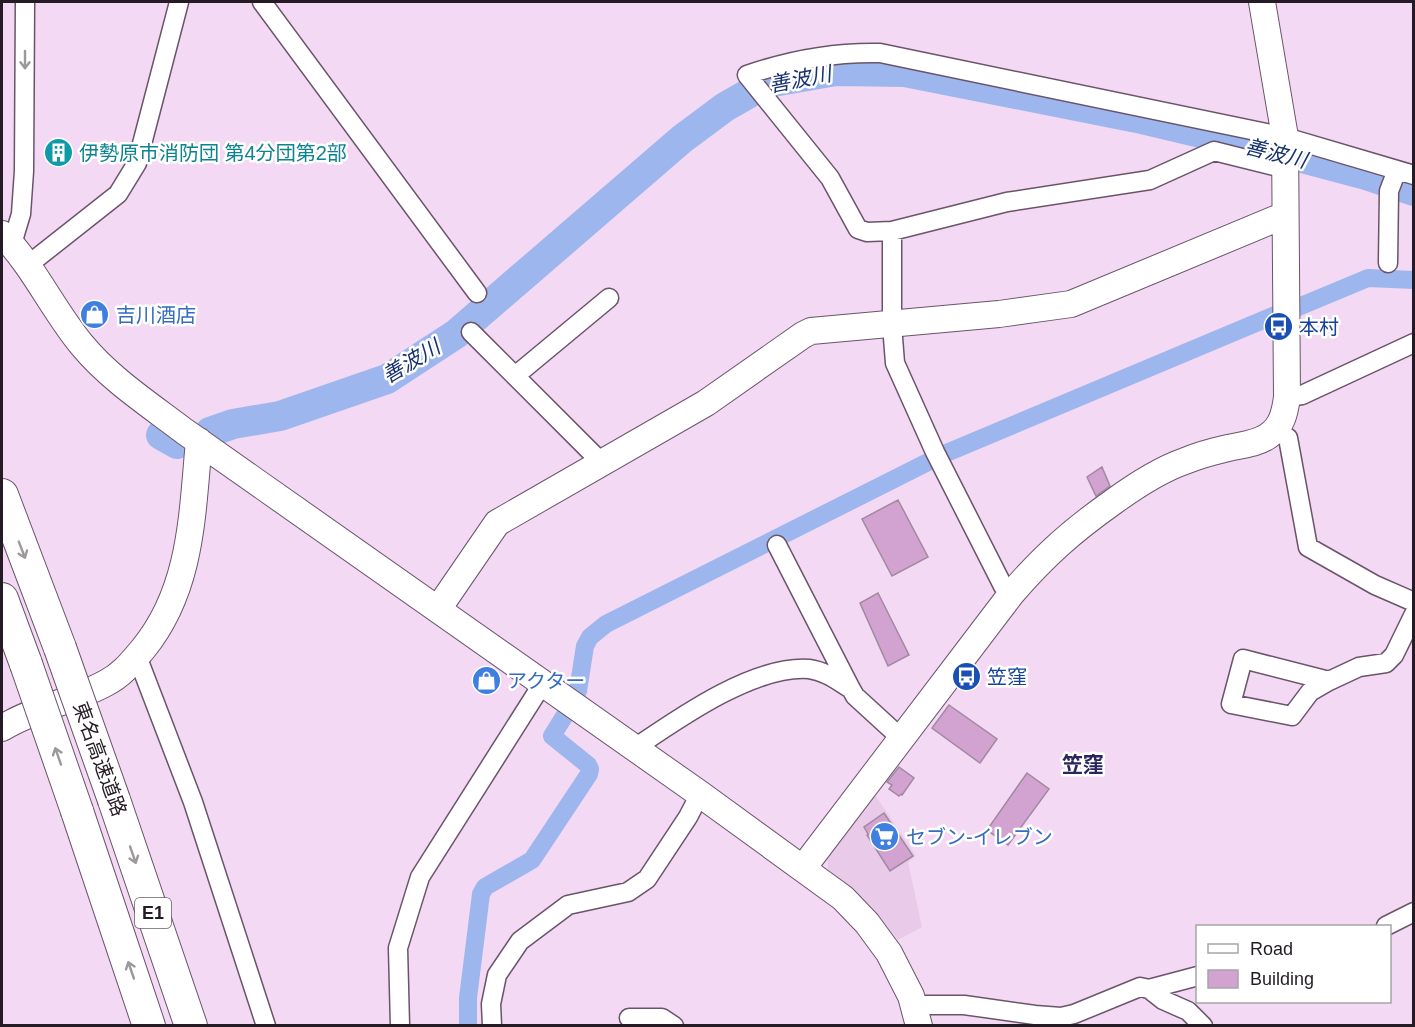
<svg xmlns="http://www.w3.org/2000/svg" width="1415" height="1027" font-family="Helvetica,'Noto Sans JP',sans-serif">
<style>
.built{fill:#e9cae9}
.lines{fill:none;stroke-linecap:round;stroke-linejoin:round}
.canal{stroke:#9db7ee;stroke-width:18}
.river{stroke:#9db7ee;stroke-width:30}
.building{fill:#d2a3d1;stroke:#a189a1;stroke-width:1.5}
.street-casing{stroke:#6a546a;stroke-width:21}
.secondary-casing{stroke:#6a546a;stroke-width:28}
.highway-casing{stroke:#6a546a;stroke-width:34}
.street{stroke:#fff;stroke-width:18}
.secondary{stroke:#fff;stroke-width:26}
.highway{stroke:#fff;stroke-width:32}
.highway-bridge-casing{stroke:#6a546a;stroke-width:34;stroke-linecap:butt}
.highway-bridge{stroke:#fff;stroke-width:32}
.oneway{stroke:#9c989c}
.labels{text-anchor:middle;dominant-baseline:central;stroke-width:5;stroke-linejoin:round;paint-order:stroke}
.shield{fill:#fff;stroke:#665f66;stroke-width:1.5}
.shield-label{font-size:18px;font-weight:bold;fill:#241b24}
.culture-label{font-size:20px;fill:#0d838f;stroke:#fff;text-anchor:start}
.shop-label{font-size:20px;fill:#366cbe;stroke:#fff;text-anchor:start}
.transit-label{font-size:20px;fill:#164399;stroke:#fff;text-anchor:start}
.street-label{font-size:20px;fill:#241b24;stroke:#fff}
.water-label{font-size:21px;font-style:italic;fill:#17316f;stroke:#fff}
.neighbourhood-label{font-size:21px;font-weight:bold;fill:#28255f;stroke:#fff}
</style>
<rect width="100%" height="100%" fill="#f3d9f3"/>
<path class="built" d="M 873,792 L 916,856 L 908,862 L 922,927 L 898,940 L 871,906 L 828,869 L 827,850 Z"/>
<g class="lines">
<path class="canal" d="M 1296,308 L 1368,278 L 1414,280
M 944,454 L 1275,315
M 578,691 L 585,646 L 590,637 L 606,624 L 932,460
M 468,1026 L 468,998 L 481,894 L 485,887 L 532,860 L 589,774 L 590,769 L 588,765 L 552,736 L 565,715"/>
<path class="river" d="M 210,432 L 233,424 L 280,416 L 387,379 L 456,334 L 682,139 L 725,107 L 767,83 L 836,71 L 905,72 L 1137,118 L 1268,149 L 1366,175 L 1414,191
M 161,435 L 177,444"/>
</g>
<path class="building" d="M 1102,467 L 1110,486 L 1096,496 L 1087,477 Z
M 898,500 L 928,557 L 892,576 L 862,519 Z
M 878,593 L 909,655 L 888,666 L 860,603 Z
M 949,705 L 997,739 L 980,763 L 932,728 Z
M 899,767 L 914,778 L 902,795 L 901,794 L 899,796 L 889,789 L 892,785 L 887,782 Z
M 1027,773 L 1049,789 L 1008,845 L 987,830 Z
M 884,813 L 913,856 L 890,871 L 867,835 L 868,834 L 864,827 Z"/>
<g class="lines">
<defs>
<path id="street" d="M 262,2 L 477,293
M 1286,169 L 1214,151 L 1150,180 L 1007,202 L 892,231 L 867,232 L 858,229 L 830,178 L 747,75 C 790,60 835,52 880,53 L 1285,137 L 1414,175
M 892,231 L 892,325 L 895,363 L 935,452 L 1003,586 L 1012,593
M 12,244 L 21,214 L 24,171 L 25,2
M 1388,263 L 1389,191 L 1397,170
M 28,265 L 118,194 L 137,163 L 179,2
M 471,332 L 603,464
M 515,376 L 609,298
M 1287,397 L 1302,395 L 1414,343
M 1276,430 L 1288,438 L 1308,547 L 1375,585 L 1414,602
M 777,545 L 851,689 L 855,696 L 902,739
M 137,656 L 193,802 L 266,1026
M 1329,681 L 1243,659 L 1231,704 L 1292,716 L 1310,692 L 1329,681 L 1359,667 L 1386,663 L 1394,655 L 1414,614
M 635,748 C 679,718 754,665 809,669 C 825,671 838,681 851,689
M 1386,926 L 1414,912
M 1149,989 L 1163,1000 L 1188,1011 L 1203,1026
M 914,1005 L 964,1005 L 1035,1015 L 1061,1017 L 1074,1014 L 1140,987 L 1149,989 L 1198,976
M 629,1018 L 662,1018 L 674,1026
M 400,1026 L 398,948 L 420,877 L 543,683
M 492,1026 L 491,1004 L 497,975 L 520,941 L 568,905 L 628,892 L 647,879 L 688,817 L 700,794"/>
<path id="secondary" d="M 2,234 C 34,267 53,310 82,345 C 110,379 150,405 184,431 L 700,794 L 843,898 L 867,923 L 889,953 L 911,996 L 919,1026
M 438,609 L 497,523 L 706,403 L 803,335 L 811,331 L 999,314 L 1071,304 L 1285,215
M 2,728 C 35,708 73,701 106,683 C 122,675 132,662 143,649 C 192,589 192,515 199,441
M 803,868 L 1012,593 C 1045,555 1072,531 1113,502 C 1135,486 1159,470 1185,461 C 1197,456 1211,452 1224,449 C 1238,445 1255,445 1268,436 C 1282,427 1285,412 1287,397 L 1285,137 L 1262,2"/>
<path id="highway" d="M 2,495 L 60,648
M 2,599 L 26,664
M 114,800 L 191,1026
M 77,811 L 149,1026"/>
</defs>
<use href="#street" class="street-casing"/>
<use href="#secondary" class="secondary-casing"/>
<use href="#highway" class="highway-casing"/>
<use href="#street" class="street"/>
<use href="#secondary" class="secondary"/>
<use href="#highway" class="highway"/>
<defs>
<path id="highway-bridge" d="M 60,648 L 114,800
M 26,664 L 77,811"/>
</defs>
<use href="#highway-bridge" class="highway-bridge-casing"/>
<use href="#highway-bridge" class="highway-bridge"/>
</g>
<defs><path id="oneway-shaft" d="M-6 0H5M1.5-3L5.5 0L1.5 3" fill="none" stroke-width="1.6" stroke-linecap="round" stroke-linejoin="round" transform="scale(1.5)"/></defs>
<g class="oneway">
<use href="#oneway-shaft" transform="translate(25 60) rotate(90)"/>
<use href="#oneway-shaft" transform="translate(22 550) rotate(69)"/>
<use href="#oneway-shaft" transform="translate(58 756) rotate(-109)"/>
<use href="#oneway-shaft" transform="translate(133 855) rotate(71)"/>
<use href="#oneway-shaft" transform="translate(131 970) rotate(-109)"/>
</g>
<defs>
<symbol id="building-disc" viewBox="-11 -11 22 22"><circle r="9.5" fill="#0f9aa8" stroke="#fff"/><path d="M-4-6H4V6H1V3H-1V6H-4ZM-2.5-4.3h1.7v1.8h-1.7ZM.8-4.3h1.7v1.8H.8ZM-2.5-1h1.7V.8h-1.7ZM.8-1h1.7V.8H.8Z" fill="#fff"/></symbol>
<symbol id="shop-disc" viewBox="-11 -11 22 22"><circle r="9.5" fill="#3f7fe0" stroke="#fff"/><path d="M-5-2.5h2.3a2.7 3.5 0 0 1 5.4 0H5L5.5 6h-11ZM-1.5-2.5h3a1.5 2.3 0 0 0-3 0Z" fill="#fff"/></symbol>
<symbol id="bus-disc" viewBox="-11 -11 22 22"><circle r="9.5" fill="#1a4fb4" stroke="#fff"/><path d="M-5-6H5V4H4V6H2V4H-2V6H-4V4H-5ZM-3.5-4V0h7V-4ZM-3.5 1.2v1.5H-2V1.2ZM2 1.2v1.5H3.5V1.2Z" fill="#fff"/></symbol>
<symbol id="supermarket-disc" viewBox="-11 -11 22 22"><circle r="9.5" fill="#3f7fe0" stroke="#fff"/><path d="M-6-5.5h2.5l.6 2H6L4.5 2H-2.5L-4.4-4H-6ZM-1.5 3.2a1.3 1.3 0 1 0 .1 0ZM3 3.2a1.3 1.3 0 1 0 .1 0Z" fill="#fff"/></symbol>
</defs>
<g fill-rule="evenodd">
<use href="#building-disc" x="42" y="136" width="33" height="33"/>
<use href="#shop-disc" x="78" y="298" width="33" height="33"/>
<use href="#bus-disc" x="1262" y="310" width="33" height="33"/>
<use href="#bus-disc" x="950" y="660" width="33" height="33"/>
<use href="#shop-disc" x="470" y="664" width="33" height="33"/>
<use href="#supermarket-disc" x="868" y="820" width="33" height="33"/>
</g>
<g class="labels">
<rect class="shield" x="135" y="898" width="36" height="30" rx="4.5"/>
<g class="shield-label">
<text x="153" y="913">E1</text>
</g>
<g class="culture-label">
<text x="79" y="153">伊勢原市消防団 第4分団第2部</text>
</g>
<g class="shop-label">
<text x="116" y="315">吉川酒店</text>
<text x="507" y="681">アクター</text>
<text x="906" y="837">セブン-イレブン</text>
</g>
<g class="transit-label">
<text x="1299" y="327">本村</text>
<text x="987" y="677">笠窪</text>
</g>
<g class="street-label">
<text transform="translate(100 759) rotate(70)">東名高速道路</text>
</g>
<g class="water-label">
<text transform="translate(800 79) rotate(-11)">善波川</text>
<text transform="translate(1276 153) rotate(14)">善波川</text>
<text transform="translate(411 361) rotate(-31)">善波川</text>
</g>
<g class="neighbourhood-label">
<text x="1083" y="764">笠窪</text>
</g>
</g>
<rect width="1415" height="1027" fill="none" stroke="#241b24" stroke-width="6"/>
<rect x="1196" y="925" width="195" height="78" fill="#ffffff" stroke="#a7a4a7" stroke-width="1.5"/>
<rect x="1208" y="944" width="30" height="9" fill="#ffffff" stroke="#a7a4a7" stroke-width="1.5"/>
<text x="1250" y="955" font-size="18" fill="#241b24">Road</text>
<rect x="1208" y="970" width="30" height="18" fill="#d2a3d1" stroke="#a7a4a7" stroke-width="1.5"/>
<text x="1250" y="985" font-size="18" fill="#241b24">Building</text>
</svg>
